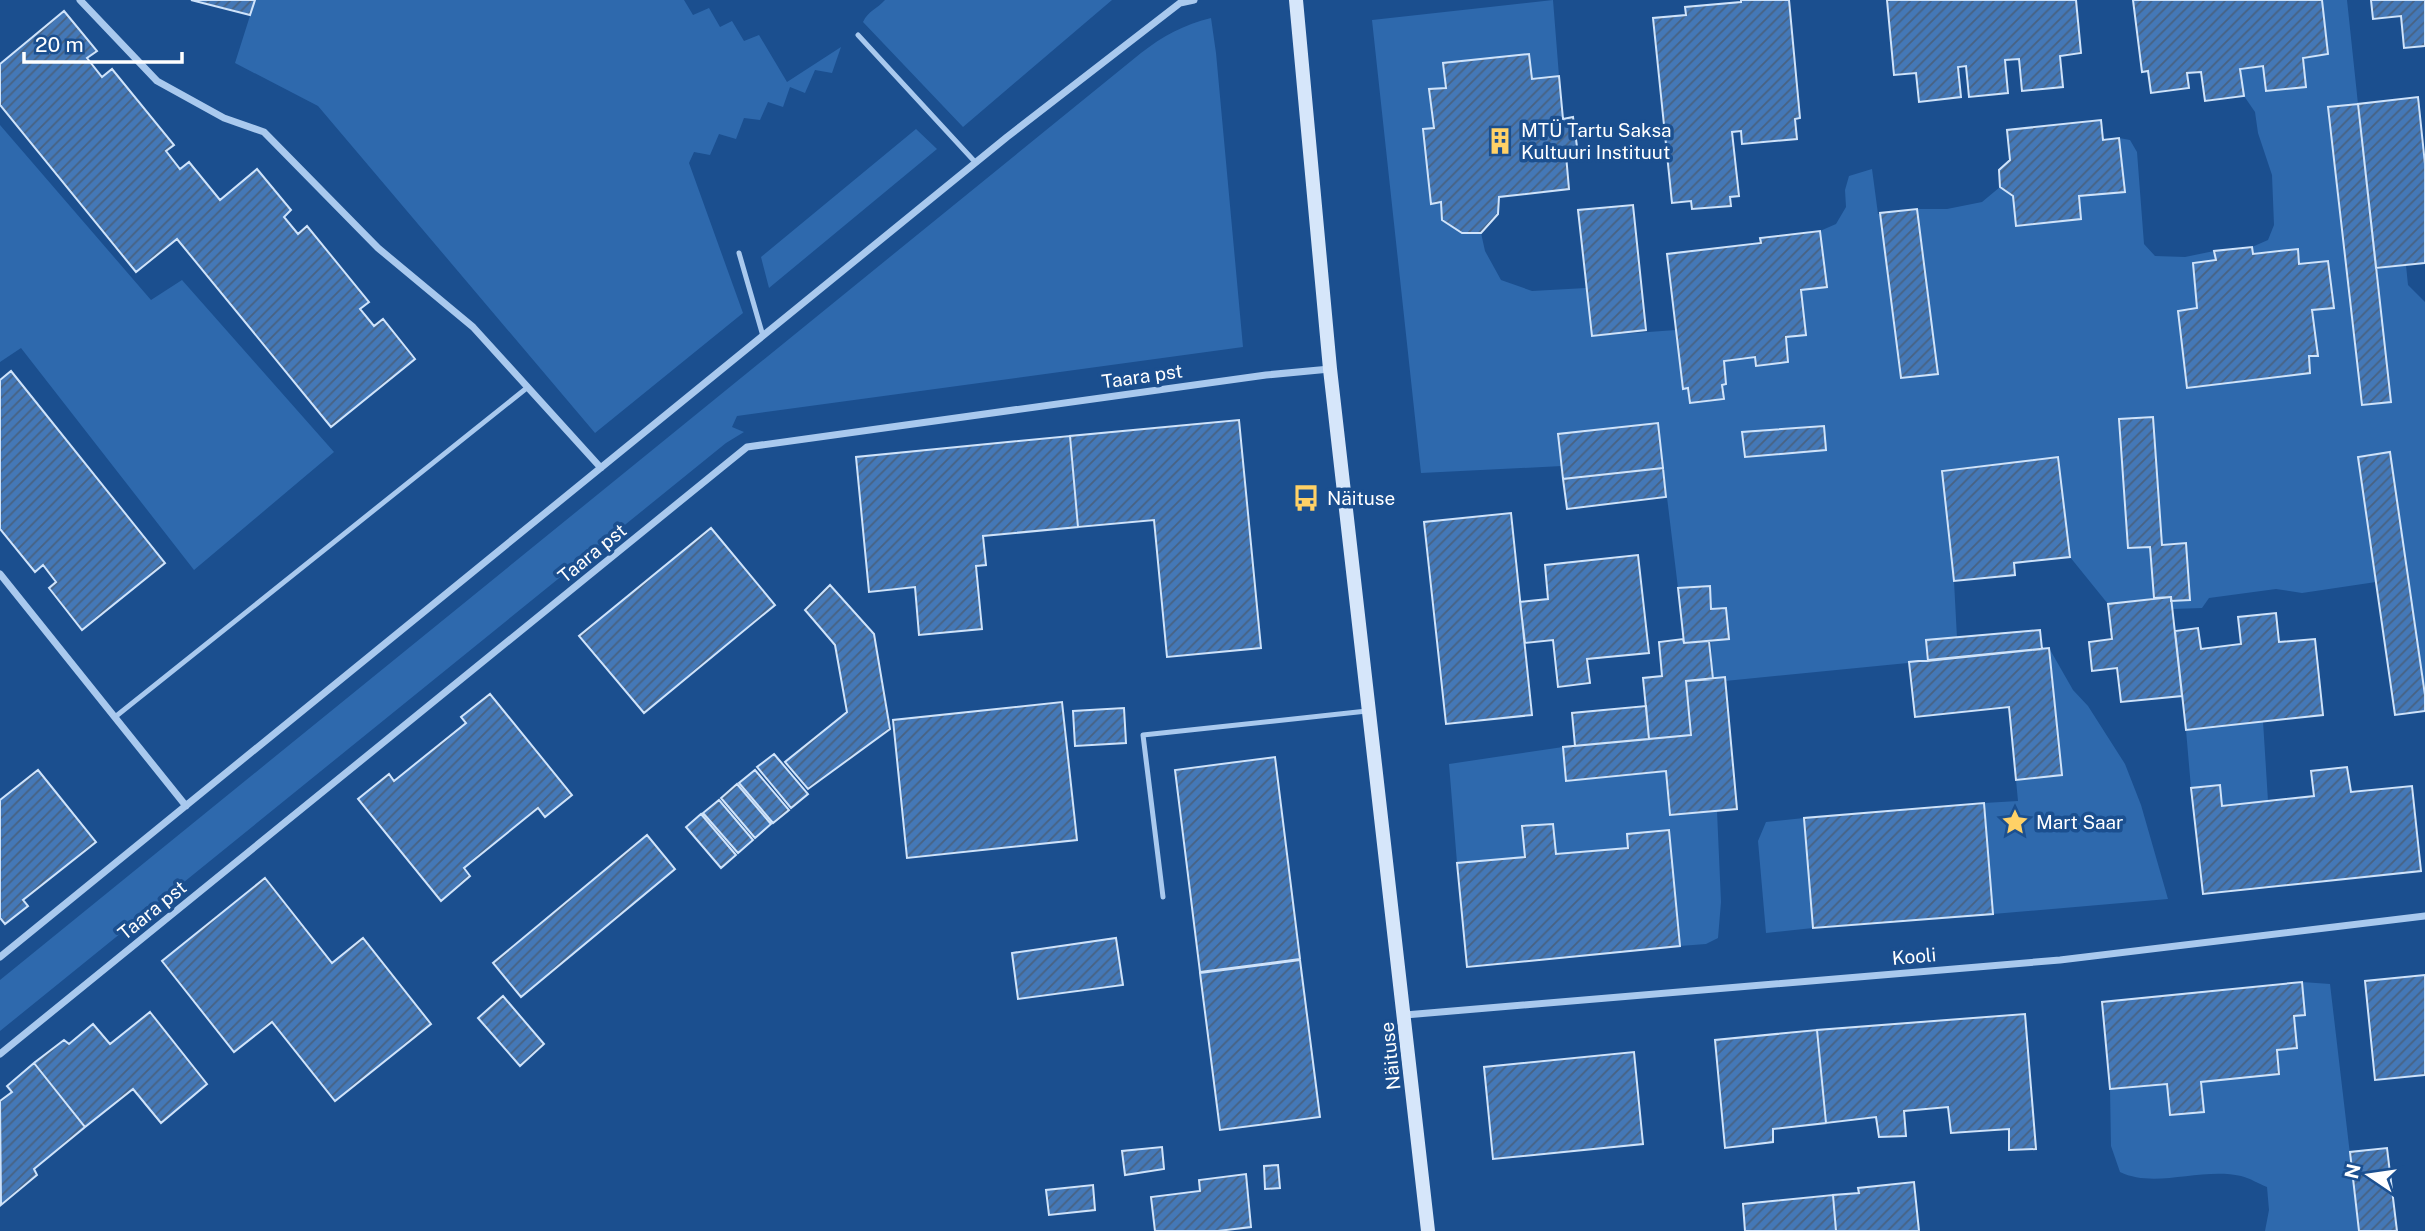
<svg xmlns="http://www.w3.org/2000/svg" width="2425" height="1231" font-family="'Public Sans',sans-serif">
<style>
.green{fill:#2e69ad}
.building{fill:url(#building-hatch);stroke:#cfe3fa;stroke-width:2}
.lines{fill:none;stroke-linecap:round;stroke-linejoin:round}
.lane{stroke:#a9c9ee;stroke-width:5}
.street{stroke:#a9c9ee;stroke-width:7}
.secondary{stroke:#d6e6fa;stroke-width:14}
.labels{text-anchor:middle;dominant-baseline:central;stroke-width:7;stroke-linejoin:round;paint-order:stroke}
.poi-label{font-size:19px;fill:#fff;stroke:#1b4f8f;text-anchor:start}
.street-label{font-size:19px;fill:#fff;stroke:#1b4f8f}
</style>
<defs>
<pattern id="building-hatch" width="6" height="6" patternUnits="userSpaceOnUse" patternTransform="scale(1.75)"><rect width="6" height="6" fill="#4478b7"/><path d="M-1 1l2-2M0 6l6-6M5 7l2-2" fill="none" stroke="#486282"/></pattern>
</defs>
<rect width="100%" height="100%" fill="#1b4f8f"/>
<path class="green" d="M 255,0 L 684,0 L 693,15 L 709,8 L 720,27 L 732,21 L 744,41 L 759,35 L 787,82 L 841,47 L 832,73 L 815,70 L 805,93 L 790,87 L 783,107 L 768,102 L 760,120 L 744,118 L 736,139 L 719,134 L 710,155 L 694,152 L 689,163 L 743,313 L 595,433 L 318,106 L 235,63 Z
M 885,0 L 1112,0 L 963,127 L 863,22 C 868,11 877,9 885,0 Z
M 1553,0 L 1559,76 L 1442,220 L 1462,233 L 1481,233 L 1485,251 L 1501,280 L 1532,291 L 1586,288 L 1593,336 L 1676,330 L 1667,254 L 1760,243 L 1760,238 L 1820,231 L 1836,224 L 1846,207 L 1845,190 L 1849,176 L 1872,169 L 1878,214 L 1917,209 L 1947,209 L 1982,202 L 2000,187 L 2079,196 L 2125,192 L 2119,138 L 2130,140 L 2137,152 L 2144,244 L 2155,256 L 2185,257 L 2214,251 L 2252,247 L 2268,240 L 2274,225 L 2272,175 L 2258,133 L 2255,112 L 2244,96 L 2240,69 L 2169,0 L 2347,0 L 2358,104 L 2328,107 L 2362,404 L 2391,401 L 2376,268 L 2406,265 L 2408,285 L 2425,302 L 2425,695 L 2390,452 L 2358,457 L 2376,582 L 2302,593 L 2276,589 L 2209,598 L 2202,608 L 2172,609 L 2171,601 L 2190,600 L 2186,544 L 2162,545 L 2153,417 L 2128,548 L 2150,547 L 2154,598 L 2108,604 L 2070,557 L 2058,457 L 1942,470 L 1954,581 L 1957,638 L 1928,661 L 1725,681 L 1724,677 L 1713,679 C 1710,648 1712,617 1710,586 L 1678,588 L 1658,423 L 1558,434 L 1562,466 L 1421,473 L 1372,20 Z
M 1211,18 L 1216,53 L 1243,347 L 737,416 L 732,427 L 744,432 L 726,443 L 0,1031 L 0,980 L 1141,53 C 1163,36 1183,25 1211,18 Z
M 0,125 L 151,300 L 182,280 L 334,452 L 194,570 L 21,348 L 0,362 Z
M 916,129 L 937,149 L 769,288 L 761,257 Z
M 2049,648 L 2073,690 L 2088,706 L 2125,764 L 2141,805 L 2168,899 L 1993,914 L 1984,803 L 2018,801 L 2016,780 L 2062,775 Z
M 2263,721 L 2268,801 L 2222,806 L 2220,785 L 2191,788 L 2186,730 Z
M 1563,747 L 1567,781 L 1666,771 L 1670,815 L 1717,811 L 1721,902 L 1718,938 L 1706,944 L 1680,946 L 1457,863 L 1449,764 Z
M 1804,818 L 1813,928 L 1766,933 L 1758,841 L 1766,822 Z
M 2302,982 L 2330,984 L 2359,1231 L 2265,1231 L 2269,1210 L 2267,1187 C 2259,1184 2250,1178 2241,1176 C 2201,1167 2155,1189 2120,1172 L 2111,1146 L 2110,1089 L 2201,1082 Z"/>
<path class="building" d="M 191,0 L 255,0 L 250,15 Z
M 1741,0 L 1789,0 L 1800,118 L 1795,119 L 1797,139 L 1742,144 L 1741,131 L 1732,132 L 1739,196 L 1730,197 L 1731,206 L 1692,209 L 1691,201 L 1672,203 L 1653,18 L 1686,15 L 1685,7 L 1741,2 Z
M 1887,0 L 2076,0 L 2081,53 L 2060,56 L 2063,87 L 2022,91 L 2019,59 L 2005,60 L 2008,93 L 1969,97 L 1966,66 L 1958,67 L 1961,97 L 1919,102 L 1916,73 L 1894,75 Z
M 2133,0 L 2322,0 L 2328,54 L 2303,58 L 2306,87 L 2266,91 L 2263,66 L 2240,69 L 2244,96 L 2205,101 L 2201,72 L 2187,73 L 2189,88 L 2151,93 L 2148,71 L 2142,72 Z
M 2371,0 L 2425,0 L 2425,46 L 2404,48 L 2401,16 L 2373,19 Z
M 64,11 L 97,51 L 87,58 L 102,77 L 112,69 L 174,145 L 166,151 L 180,169 L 189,162 L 220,200 L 257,169 L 291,210 L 284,217 L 298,234 L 307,226 L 369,302 L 360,309 L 374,326 L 383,319 L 415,359 L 331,427 L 177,239 L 136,272 L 0,105 L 0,64 Z
M 1529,54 L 1532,79 L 1559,76 L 1563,119 L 1573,117 L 1578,154 L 1566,155 L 1569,189 L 1499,197 L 1498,214 L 1481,233 L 1462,233 L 1442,220 L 1441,202 L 1431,204 L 1423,129 L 1434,128 L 1429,89 L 1446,88 L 1443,63 Z
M 2418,97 L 2425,164 L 2425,263 L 2376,268 L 2358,104 Z
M 2358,104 L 2391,402 L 2362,405 L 2328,107 Z
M 2101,120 L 2103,140 L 2119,138 L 2125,192 L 2079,196 L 2081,219 L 2016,226 L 2013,196 L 2000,187 L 1999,170 L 2010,160 L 2007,130 Z
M 1633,205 L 1646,330 L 1592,336 L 1578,210 Z
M 1917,209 L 1938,374 L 1901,378 L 1880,213 Z
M 1820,231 L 1827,287 L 1801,290 L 1806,335 L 1786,337 L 1788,362 L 1756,366 L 1755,357 L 1724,361 L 1726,384 L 1722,385 L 1724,399 L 1690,403 L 1688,388 L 1683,389 L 1667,254 L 1761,243 L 1760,238 Z
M 2252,247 L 2253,254 L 2298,249 L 2299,264 L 2328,261 L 2334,308 L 2312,310 L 2318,356 L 2309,356 L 2310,373 L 2187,388 L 2178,311 L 2197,308 L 2193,263 L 2216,260 L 2214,251 Z
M 11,371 L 165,563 L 82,630 L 49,588 L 56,582 L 43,565 L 35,572 L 0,529 L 0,380 Z
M 2153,417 L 2162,545 L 2186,543 L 2190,600 L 2171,601 L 2171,597 L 2154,598 L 2150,547 L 2128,548 L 2119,419 Z
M 1239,420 L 1261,648 L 1167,657 L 1154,520 L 1078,527 L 1070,436 Z
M 1658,423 L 1663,468 L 1563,479 L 1558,434 Z
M 1824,426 L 1826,450 L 1745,457 L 1742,432 Z
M 1070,436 L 1078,527 L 983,536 L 986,565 L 976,566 L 982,629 L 919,635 L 915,587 L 869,592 L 856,457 Z
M 2390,452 L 2425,695 L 2425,711 L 2395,715 L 2358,457 Z
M 2058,457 L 2070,557 L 2014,563 L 2015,575 L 1954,581 L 1942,471 Z
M 1663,468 L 1666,497 L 1567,509 L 1563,479 Z
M 1511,513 L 1532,715 L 1446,724 L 1424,522 Z
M 711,528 L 775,605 L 644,713 L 579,636 Z
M 1638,555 L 1649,653 L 1587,659 L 1590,683 L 1558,687 L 1553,640 L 1525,643 L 1520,602 L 1548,599 L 1545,565 Z
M 830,585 L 874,634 L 890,729 L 808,789 L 785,762 L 847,712 L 835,645 L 805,610 Z
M 1710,586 L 1711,609 L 1726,608 L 1729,639 L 1684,643 L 1678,588 Z
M 2171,597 L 2182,696 L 2121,702 L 2117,668 L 2092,671 L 2089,642 L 2112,639 L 2108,604 Z
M 2276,613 L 2279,642 L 2315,639 L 2323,715 L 2186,730 L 2175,631 L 2198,628 L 2201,649 L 2241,644 L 2238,617 Z
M 2040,630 L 2042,649 L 1928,661 L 1926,640 Z
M 1683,639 L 1684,643 L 1709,641 L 1713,679 L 1686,681 L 1691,735 L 1649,739 L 1643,678 L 1662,676 L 1659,642 Z
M 2049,648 L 2062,775 L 2016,780 L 2009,707 L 1915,717 L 1909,662 Z
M 1725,677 L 1737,809 L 1670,815 L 1666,771 L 1566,781 L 1563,747 L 1691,735 L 1686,681 Z
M 490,694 L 572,795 L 545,817 L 538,808 L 464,868 L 470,876 L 441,901 L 358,799 L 389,774 L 394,781 L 466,723 L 461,717 Z
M 1062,702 L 1077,840 L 907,858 L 893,720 Z
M 1646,706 L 1649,739 L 1575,746 L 1572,713 Z
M 1124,708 L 1126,743 L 1075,746 L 1073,711 Z
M 774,754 L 808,794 L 791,808 L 757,767 Z
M 1275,757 L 1300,959 L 1200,972 L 1175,770 Z
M 2347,767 L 2351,792 L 2412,786 L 2421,871 L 2203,894 L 2191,788 L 2220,785 L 2222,806 L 2314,796 L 2311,771 Z
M 38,770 L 96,842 L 23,900 L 28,906 L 5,924 L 0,918 L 0,800 Z
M 755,770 L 789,810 L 773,823 L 739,783 Z
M 737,784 L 771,824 L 755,838 L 721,798 Z
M 719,800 L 753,840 L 738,853 L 703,813 Z
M 1984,803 L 1993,914 L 1813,928 L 1804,818 Z
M 701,814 L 736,855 L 721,868 L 686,827 Z
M 1553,824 L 1556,854 L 1628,848 L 1627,834 L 1669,830 L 1680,946 L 1467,967 L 1457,863 L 1525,857 L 1522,826 Z
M 647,835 L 675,869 L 521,997 L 493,963 Z
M 265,878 L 332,963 L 363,938 L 431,1024 L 335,1101 L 272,1022 L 234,1052 L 162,961 Z
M 1116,938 L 1123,985 L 1018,999 L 1012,953 Z
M 1300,960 L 1320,1117 L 1220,1130 L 1200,973 Z
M 2425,975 L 2425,1075 L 2375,1080 L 2365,981 Z
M 2302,982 L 2305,1015 L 2294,1016 L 2297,1048 L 2277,1050 L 2279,1074 L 2201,1082 L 2204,1112 L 2170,1115 L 2167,1084 L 2110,1089 L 2102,1002 Z
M 503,996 L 544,1044 L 520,1066 L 478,1018 Z
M 150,1012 L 207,1084 L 161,1123 L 133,1089 L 85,1127 L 34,1063 L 64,1040 L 69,1044 L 93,1024 L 110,1044 Z
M 2025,1014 L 2036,1149 L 2009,1150 L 2009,1129 L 1951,1133 L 1948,1107 L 1904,1111 L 1906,1136 L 1879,1137 L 1876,1117 L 1826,1123 L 1817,1030 Z
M 1817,1030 L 1826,1123 L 1773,1129 L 1773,1142 L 1725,1148 L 1715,1040 Z
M 1634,1052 L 1643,1144 L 1493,1159 L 1484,1067 Z
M 34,1063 L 85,1127 L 34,1169 L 37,1175 L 1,1205 L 0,1101 L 12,1092 L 7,1086 Z
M 1162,1147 L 1164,1169 L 1125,1175 L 1122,1151 Z
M 2387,1148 L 2397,1231 L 2359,1231 L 2350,1152 Z
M 1278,1165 L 1280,1188 L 1265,1189 L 1264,1166 Z
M 1246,1174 L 1251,1227 L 1218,1231 L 1155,1231 L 1151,1197 L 1200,1191 L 1199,1180 Z
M 1914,1182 L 1919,1231 L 1836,1231 L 1833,1195 L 1859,1193 L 1858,1188 Z
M 1093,1185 L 1095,1210 L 1049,1215 L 1046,1190 Z
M 1833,1195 L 1836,1231 L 1745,1231 L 1743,1204 Z"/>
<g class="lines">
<path class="lane" d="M 858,35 L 976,163
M 739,253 L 763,336
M 115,717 L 528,387
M 1163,897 L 1143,735 L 1367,711"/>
<path class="street" d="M 80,0 L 157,81 L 224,118 L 264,132 L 378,248 L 473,327 L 601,468
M 0,574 L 186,806
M 0,957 L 1007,137 L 1180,3 L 1194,0
M 1405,1015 L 2060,960 L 2425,916
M 0,1054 L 747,447 L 1266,375 L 1330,369"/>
<path class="secondary" d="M 1296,0 L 1330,369 L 1428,1231"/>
</g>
<defs>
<symbol id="building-bare" viewBox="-9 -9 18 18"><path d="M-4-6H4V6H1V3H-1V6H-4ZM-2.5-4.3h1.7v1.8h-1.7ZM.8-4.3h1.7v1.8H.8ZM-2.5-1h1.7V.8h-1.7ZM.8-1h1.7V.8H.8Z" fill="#ffd166" stroke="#1b4f8f" stroke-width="2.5" paint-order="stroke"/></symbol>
<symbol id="bus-bare" viewBox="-9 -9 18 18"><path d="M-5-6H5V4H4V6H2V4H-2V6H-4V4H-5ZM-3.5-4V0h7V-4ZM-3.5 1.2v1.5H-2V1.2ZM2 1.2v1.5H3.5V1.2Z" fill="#ffd166" stroke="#1b4f8f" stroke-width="2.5" paint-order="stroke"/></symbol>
<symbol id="sight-bare" viewBox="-9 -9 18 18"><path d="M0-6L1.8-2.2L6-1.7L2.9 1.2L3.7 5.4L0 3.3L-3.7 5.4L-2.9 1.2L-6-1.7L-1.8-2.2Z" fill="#ffd166" stroke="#1b4f8f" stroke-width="2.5" paint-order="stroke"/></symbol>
</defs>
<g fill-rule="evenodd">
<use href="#building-bare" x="1481" y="122" width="38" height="38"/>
<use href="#bus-bare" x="1287" y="479" width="38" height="38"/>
<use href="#sight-bare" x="1996" y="803" width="38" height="38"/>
</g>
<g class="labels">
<g class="poi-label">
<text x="1521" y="130">MTÜ Tartu Saksa<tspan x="1521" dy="22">Kultuuri Instituut</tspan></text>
<text x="1327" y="498">Näituse</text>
<text x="2036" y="822">Mart Saar</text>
</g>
<g class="street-label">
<text transform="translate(1142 376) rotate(-8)">Taara pst</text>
<text transform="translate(592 553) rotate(-39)">Taara pst</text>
<text transform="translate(152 910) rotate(-39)">Taara pst</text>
<text transform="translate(1914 956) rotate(-5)">Kooli</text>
<text transform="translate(1390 1056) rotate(-96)">Näituse</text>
</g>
</g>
<g transform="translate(2369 1175) rotate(283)" stroke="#1b4f8f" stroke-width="5" paint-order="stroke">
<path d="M0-5L12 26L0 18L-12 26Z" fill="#ffffff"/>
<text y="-10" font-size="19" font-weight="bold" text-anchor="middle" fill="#ffffff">N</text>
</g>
<path d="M24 52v10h158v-10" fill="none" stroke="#ffffff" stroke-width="3.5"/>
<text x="35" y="52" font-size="21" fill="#ffffff" stroke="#1b4f8f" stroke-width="5" paint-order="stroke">20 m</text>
</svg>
